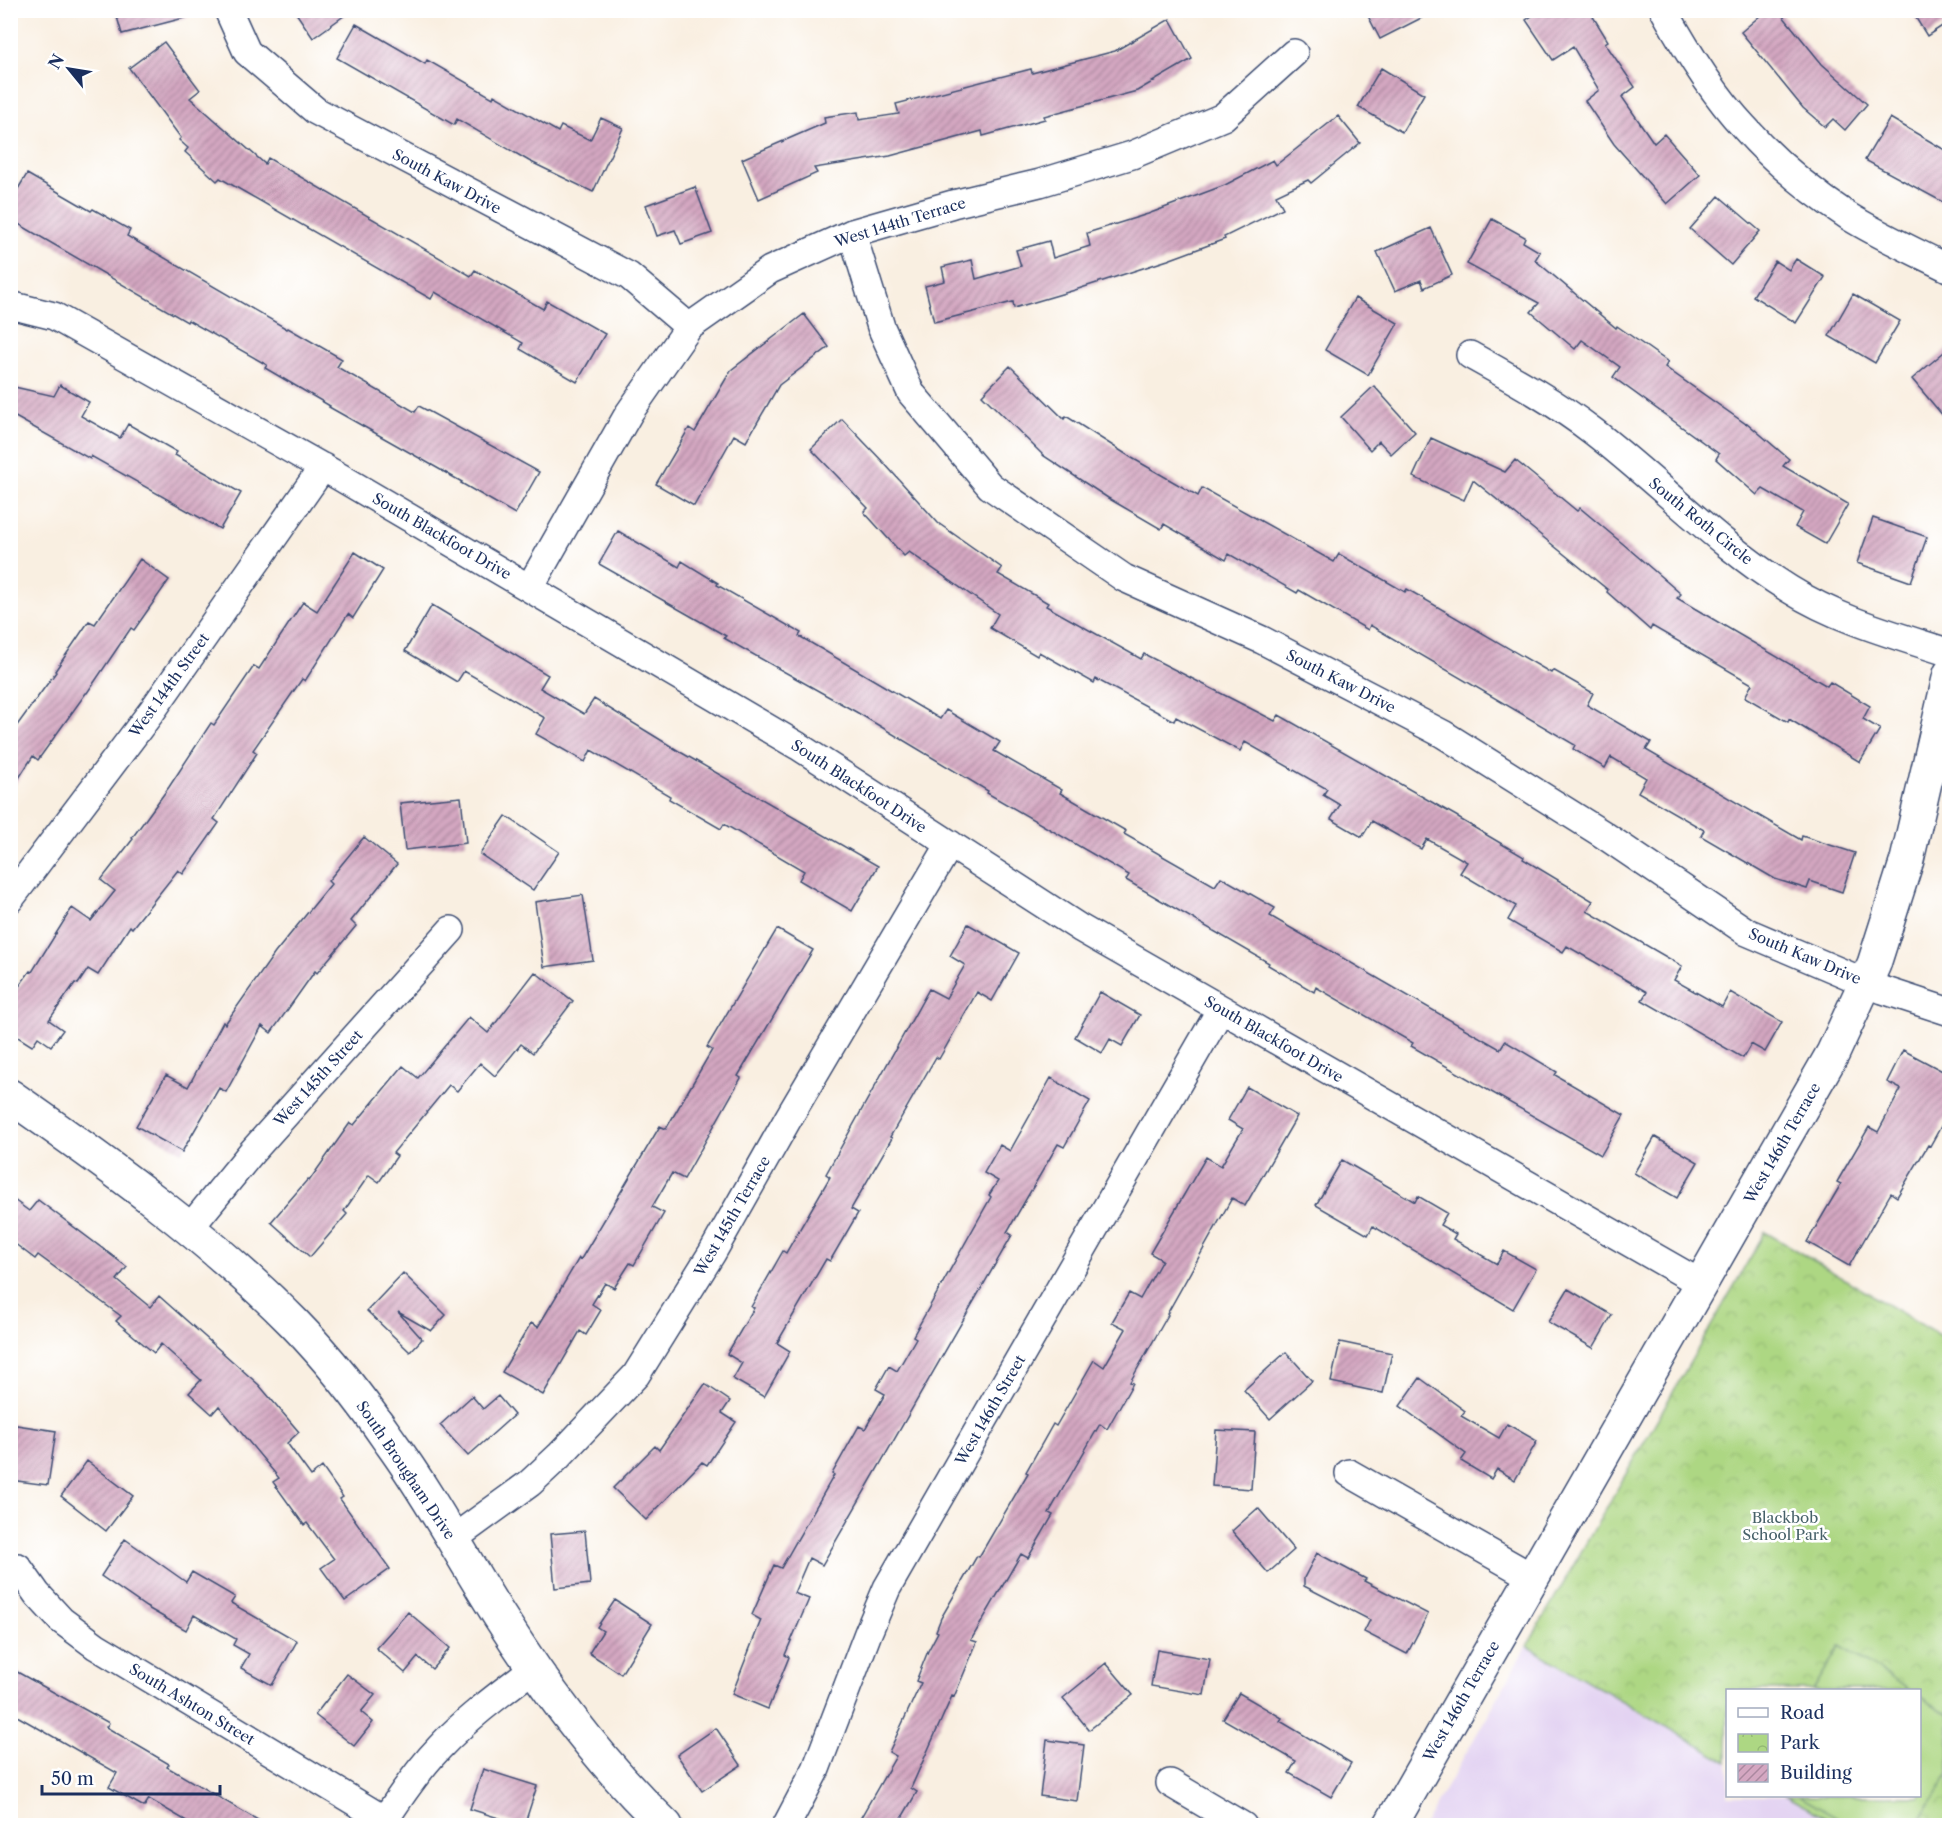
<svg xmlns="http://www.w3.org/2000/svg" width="1960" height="1836" font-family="'Libre Caslon Text',serif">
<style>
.built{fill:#e3d3f2;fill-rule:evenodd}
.park{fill:url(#park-crowns);stroke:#648370;stroke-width:1.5}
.garden{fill:#add783;stroke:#648370;stroke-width:1.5}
.building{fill:url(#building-hatch)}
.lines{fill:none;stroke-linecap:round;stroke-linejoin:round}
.street-casing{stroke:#3c4c72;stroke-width:30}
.secondary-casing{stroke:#3c4c72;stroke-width:36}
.street{stroke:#fff;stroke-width:27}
.secondary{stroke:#fff;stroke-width:33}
.labels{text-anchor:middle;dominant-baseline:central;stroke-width:5;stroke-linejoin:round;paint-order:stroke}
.street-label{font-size:15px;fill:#1b2f5e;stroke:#fff}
.park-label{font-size:15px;fill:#476169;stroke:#fff}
</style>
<defs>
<pattern id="park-crowns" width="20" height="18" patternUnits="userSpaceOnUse" patternTransform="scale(1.5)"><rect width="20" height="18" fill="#add783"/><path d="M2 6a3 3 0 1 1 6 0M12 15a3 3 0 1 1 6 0" fill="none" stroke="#94b974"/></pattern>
<pattern id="building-hatch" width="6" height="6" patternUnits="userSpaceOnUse" patternTransform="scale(1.5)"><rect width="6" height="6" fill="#d4a7c1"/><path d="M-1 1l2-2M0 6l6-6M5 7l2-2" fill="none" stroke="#ab88a0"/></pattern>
</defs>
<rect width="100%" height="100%" fill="#fff"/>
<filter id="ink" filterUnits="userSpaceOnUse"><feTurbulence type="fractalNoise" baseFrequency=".0167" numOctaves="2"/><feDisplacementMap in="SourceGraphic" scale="12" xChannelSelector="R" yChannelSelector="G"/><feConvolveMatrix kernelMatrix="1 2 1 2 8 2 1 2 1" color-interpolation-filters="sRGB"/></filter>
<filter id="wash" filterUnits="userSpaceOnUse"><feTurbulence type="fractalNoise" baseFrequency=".008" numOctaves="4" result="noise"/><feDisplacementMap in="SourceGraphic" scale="24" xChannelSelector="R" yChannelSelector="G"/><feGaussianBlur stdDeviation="1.35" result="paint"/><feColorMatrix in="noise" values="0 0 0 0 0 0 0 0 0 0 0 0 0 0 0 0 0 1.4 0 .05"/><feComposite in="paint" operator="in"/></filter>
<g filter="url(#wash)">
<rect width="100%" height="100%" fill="#f9efe1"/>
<path class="built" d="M 1765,1232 L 1949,1341 L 1949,1825 L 1424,1826 ZM 1728,1690 L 1920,1690 L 1920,1796 L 1728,1796 Z"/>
<path class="park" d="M 1765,1232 L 1949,1341 L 1949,1825 L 1838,1825 L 1786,1796 L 1920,1796 L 1920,1690 L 1728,1690 L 1727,1762 L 1527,1646 Z"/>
<path class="garden" d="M 1840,1646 L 1910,1690 L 1813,1690 Z
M 1920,1696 L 1949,1715 L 1949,1773 L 1917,1825 L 1849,1825 L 1799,1796 L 1920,1796 Z"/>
<g id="blocks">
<path class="building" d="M 115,10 L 187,10 L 188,17 L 122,34 Z
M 294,10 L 352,10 L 313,38 Z
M 1365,10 L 1437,10 L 1380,39 Z
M 1541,10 L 1589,10 L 1608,41 L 1605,43 L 1635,87 L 1622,97 L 1654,143 L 1664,134 L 1700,175 L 1667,204 L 1614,144 L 1585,101 L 1599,90 L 1573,47 L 1553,60 L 1526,20 Z
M 1767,10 L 1778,10 L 1822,64 L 1867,104 L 1845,130 L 1833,119 L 1825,127 L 1803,108 L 1741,32 Z
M 1911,10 L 1950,10 L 1950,21 L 1927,36 Z
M 1170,19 L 1192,59 L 1137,91 L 1044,116 L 1045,119 L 983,136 L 982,131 L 890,156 L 814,168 L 817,173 L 759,199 L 742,159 L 825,123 L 824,117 L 858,112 L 859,120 L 899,114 L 896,104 L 1031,69 L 1032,73 L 1115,51 Z
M 356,24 L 425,64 L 427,60 L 493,98 L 494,95 L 558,132 L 561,126 L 590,140 L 601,118 L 623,128 L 593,192 L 529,161 L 457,119 L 454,125 L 337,58 Z
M 164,42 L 200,90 L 190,98 L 265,164 L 268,158 L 471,276 L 475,270 L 543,309 L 547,301 L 605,334 L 577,382 L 520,349 L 523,343 L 435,292 L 431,299 L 220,178 L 217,181 L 185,152 L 188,148 L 179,140 L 181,138 L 129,68 Z
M 1381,68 L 1424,94 L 1402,132 L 1358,107 Z
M 1338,116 L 1360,143 L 1311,183 L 1308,180 L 1276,195 L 1283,208 L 1224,237 L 1225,239 L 1168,260 L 1075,290 L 1014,308 L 1013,302 L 934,322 L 925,286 L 945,281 L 942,267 L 972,260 L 976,279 L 1021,266 L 1016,250 L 1049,241 L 1053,258 L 1090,246 L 1087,233 L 1148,214 L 1225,185 L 1273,160 L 1276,165 Z
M 1890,118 L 1950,153 L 1950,206 L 1865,160 Z
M 27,174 L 91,211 L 93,209 L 130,230 L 127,236 L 287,329 L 288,328 L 342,359 L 337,367 L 415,412 L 419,406 L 539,472 L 515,514 L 461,483 L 462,482 L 329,407 L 330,406 L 265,368 L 267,365 L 188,320 L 187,322 L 10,219 L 10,202 Z
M 695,187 L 712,233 L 681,244 L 675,230 L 657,236 L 646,205 Z
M 1719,196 L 1760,231 L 1731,265 L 1690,229 Z
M 1492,219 L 1525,237 L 1523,242 L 1540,252 L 1535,260 L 1616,328 L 1617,326 L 1668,362 L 1665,367 L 1746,424 L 1747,423 L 1789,459 L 1783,466 L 1848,504 L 1825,544 L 1795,527 L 1803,512 L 1763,489 L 1757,495 L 1716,459 L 1719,454 L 1613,377 L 1620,367 L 1582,340 L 1575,349 L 1531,312 L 1539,303 L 1467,264 Z
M 1431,228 L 1452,275 L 1424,288 L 1421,280 L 1395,291 L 1377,252 Z
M 1796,259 L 1825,277 L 1796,323 L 1753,296 L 1775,261 L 1789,270 Z
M 1853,294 L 1900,321 L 1875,363 L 1829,336 Z
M 1355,298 L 1398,323 L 1368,375 L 1325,350 Z
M 804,314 L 829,347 L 779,385 L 746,442 L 734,435 L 694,506 L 656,484 L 689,428 L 695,432 L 731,370 Z
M 1950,347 L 1950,424 L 1912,379 Z
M 1010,366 L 1064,419 L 1066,416 L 1132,458 L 1198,496 L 1202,488 L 1334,562 L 1339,554 L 1405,592 L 1407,589 L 1551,673 L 1553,670 L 1593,693 L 1587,705 L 1651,742 L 1646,750 L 1801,840 L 1802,836 L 1855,853 L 1842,892 L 1810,881 L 1807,889 L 1775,879 L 1701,836 L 1704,830 L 1638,792 L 1646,778 L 1611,757 L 1605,768 L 1573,749 L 1575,745 L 1370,625 L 1368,630 L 1299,590 L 1297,593 L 1229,554 L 1226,560 L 1164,524 L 1161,529 L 1108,498 L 1044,456 L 982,395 Z
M 60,385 L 89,402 L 81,416 L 120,438 L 128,424 L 177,452 L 175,455 L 241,493 L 220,529 L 91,456 L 90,459 L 10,414 L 10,386 L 54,396 Z
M 1374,386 L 1415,432 L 1391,454 L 1379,441 L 1370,450 L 1341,417 Z
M 842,419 L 884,463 L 938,523 L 1002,568 L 998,574 L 1048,603 L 1046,606 L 1141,659 L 1144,654 L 1275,721 L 1279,715 L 1458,817 L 1458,818 L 1524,857 L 1523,859 L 1593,901 L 1587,911 L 1682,966 L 1674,980 L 1722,1007 L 1730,992 L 1782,1022 L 1765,1052 L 1751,1044 L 1743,1058 L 1642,1000 L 1647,992 L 1567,946 L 1563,952 L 1508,920 L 1516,906 L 1460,873 L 1467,862 L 1427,839 L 1421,849 L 1372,821 L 1362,837 L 1331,819 L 1340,805 L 1323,795 L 1327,789 L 1245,742 L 1240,751 L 1176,717 L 1174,721 L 1096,679 L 1094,683 L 1039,652 L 1037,656 L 990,628 L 998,614 L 909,552 L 904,556 L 864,512 L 868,508 L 811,449 Z
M 1431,438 L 1505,472 L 1515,460 L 1577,511 L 1580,508 L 1622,543 L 1681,594 L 1677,598 L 1827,686 L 1830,682 L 1870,706 L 1863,719 L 1880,729 L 1860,762 L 1789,719 L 1788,722 L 1745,697 L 1752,684 L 1652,626 L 1650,630 L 1607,592 L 1608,590 L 1473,480 L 1464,500 L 1413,477 Z
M 1873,518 L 1927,537 L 1911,582 L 1857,563 Z
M 618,531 L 679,567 L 682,561 L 718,583 L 717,585 L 801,633 L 799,636 L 940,719 L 946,710 L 1000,742 L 994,751 L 1062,790 L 1060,793 L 1126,831 L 1124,834 L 1215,886 L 1221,877 L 1275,908 L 1270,916 L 1500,1049 L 1505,1041 L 1557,1072 L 1555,1075 L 1624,1115 L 1601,1155 L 1411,1046 L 1413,1043 L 1316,987 L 1314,992 L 1268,965 L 1269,963 L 1126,880 L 1129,875 L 987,793 L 988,791 L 858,713 L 724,638 L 726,636 L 599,564 Z
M 355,552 L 383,570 L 353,618 L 348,614 L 305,681 L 302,679 L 253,750 L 257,753 L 214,819 L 219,823 L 183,874 L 178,870 L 132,928 L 130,926 L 98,975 L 88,969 L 78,984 L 75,983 L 49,1020 L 63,1030 L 51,1046 L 38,1037 L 32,1046 L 10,1032 L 10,999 L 30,971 L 32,972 L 72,908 L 91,921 L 115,891 L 101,880 L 133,839 L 132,838 L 169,787 L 211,723 L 214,725 L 254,666 L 259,669 L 303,602 L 317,611 Z
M 140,559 L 169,580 L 134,630 L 131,628 L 87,693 L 86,693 L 38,760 L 33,756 L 10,792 L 10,735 L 56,672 L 55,671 L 89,621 L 95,624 Z
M 432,605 L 548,675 L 540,688 L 584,714 L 594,699 L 682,753 L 878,866 L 852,911 L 799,880 L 804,871 L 724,824 L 721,829 L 669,799 L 670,796 L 591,750 L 585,762 L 536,734 L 545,718 L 464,671 L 457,682 L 405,651 Z
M 461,797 L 466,843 L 405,850 L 400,803 Z
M 506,816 L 559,852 L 533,890 L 480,854 Z
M 364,837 L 397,864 L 351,921 L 356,926 L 317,973 L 315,971 L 271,1033 L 262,1026 L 226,1092 L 219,1088 L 182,1152 L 136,1126 L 166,1075 L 188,1087 L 223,1022 L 225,1024 L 275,953 L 331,884 L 328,881 Z
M 583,895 L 593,960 L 544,967 L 535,902 Z
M 968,924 L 1019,953 L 992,1001 L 977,992 L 939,1059 L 936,1057 L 890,1137 L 892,1138 L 851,1209 L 858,1213 L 830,1261 L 826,1259 L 777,1343 L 790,1351 L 764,1397 L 733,1379 L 742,1363 L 727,1354 L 754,1308 L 751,1307 L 783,1251 L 786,1253 L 830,1177 L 826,1174 L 929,989 L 946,998 L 965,965 L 950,956 Z
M 777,929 L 813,950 L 738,1076 L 741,1078 L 684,1179 L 672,1173 L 652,1207 L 664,1213 L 634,1265 L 630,1263 L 614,1288 L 605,1283 L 592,1304 L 601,1310 L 586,1335 L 580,1331 L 543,1395 L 502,1372 L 531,1323 L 538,1327 L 579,1258 L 581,1259 L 660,1126 L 666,1129 L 712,1050 L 707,1047 Z
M 535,972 L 573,1001 L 533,1053 L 521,1044 L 495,1076 L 480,1063 L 457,1091 L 449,1085 L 393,1153 L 397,1156 L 379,1182 L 369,1175 L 344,1211 L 347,1214 L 310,1257 L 271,1222 L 308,1179 L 309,1181 L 350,1123 L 354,1125 L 403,1066 L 418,1078 L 469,1017 L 488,1033 Z
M 1100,992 L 1140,1015 L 1122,1046 L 1110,1039 L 1102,1053 L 1075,1037 Z
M 1903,1050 L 1950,1075 L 1950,1110 L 1930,1146 L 1928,1145 L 1897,1197 L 1891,1193 L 1849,1266 L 1807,1242 L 1841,1184 L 1837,1182 L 1869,1127 L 1878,1132 L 1901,1089 L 1887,1082 Z
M 1051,1078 L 1090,1101 L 1064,1147 L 1058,1144 L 1007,1232 L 1012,1235 L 822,1565 L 809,1558 L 794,1593 L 809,1599 L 785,1655 L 789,1657 L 768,1709 L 732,1694 L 761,1620 L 752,1615 L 774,1565 L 781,1568 L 834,1475 L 832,1474 L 859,1426 L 865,1429 L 885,1394 L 876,1389 L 889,1366 L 897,1371 L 916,1338 L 913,1336 L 991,1197 L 989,1195 L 998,1181 L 984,1173 L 1000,1145 L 1010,1151 Z
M 1247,1087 L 1297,1116 L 1245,1206 L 1232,1198 L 1167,1314 L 1168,1315 L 1130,1382 L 1133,1383 L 1107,1429 L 1100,1424 L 1049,1513 L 1053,1515 L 1028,1558 L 1021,1554 L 971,1640 L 977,1642 L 954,1697 L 952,1696 L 911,1788 L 917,1792 L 897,1826 L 856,1826 L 896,1756 L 889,1752 L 921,1683 L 916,1681 L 928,1651 L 938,1632 L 936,1631 L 941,1618 L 977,1556 L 979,1557 L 1028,1473 L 1026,1472 L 1053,1424 L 1056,1426 L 1094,1360 L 1104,1367 L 1126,1329 L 1112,1322 L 1129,1293 L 1140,1299 L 1162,1260 L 1150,1253 L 1206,1157 L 1221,1166 L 1243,1129 L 1228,1120 Z
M 1655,1137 L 1698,1162 L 1677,1198 L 1634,1173 Z
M 1342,1160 L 1415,1202 L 1418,1196 L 1447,1213 L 1440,1225 L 1456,1234 L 1453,1239 L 1497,1264 L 1504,1251 L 1536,1269 L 1513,1309 L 1373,1226 L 1368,1235 L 1316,1205 Z
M 10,1197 L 29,1211 L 38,1200 L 127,1267 L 117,1280 L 150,1307 L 159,1296 L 259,1385 L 299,1432 L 287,1443 L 311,1476 L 322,1467 L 343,1497 L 340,1499 L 390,1569 L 345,1601 L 321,1568 L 334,1559 L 307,1523 L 304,1525 L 273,1482 L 279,1478 L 219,1406 L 212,1414 L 189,1393 L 201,1380 L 161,1344 L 154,1353 L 116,1321 L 121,1316 L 38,1255 L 35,1259 L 10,1240 Z
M 403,1273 L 446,1315 L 431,1331 L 398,1312 L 422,1339 L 410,1352 L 367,1311 Z
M 1568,1289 L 1612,1315 L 1593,1348 L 1548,1322 Z
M 1340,1342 L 1392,1353 L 1383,1393 L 1331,1382 Z
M 1286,1352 L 1312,1381 L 1270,1419 L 1244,1390 Z
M 1420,1378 L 1465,1411 L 1461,1416 L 1499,1438 L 1507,1424 L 1537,1441 L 1515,1480 L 1497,1469 L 1491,1479 L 1461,1461 L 1466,1454 L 1400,1406 Z
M 705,1384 L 730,1401 L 722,1413 L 736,1422 L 707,1465 L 702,1462 L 646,1520 L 613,1488 L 655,1446 L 659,1450 Z
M 472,1396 L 483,1409 L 498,1396 L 514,1415 L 468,1456 L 440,1425 Z
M 10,1424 L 56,1431 L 48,1485 L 10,1480 Z
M 1216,1430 L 1255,1432 L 1251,1489 L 1212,1486 Z
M 87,1461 L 133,1496 L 106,1531 L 61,1496 Z
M 1258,1508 L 1294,1550 L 1268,1573 L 1232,1531 Z
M 585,1531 L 590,1584 L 555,1588 L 550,1534 Z
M 125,1539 L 186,1582 L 192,1572 L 235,1597 L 231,1603 L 297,1641 L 272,1685 L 241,1668 L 249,1654 L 233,1645 L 236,1639 L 194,1615 L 186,1630 L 146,1607 L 101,1576 Z
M 1317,1553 L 1366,1579 L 1364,1581 L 1428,1614 L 1407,1654 L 1364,1632 L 1370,1620 L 1304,1586 L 1304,1578 Z
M 615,1600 L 652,1624 L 621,1674 L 589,1653 L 603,1631 L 597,1627 Z
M 408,1612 L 450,1648 L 432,1669 L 418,1657 L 405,1673 L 376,1648 Z
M 1157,1650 L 1210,1659 L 1204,1695 L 1151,1686 Z
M 1106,1663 L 1133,1695 L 1089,1730 L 1063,1698 Z
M 10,1668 L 109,1723 L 106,1727 L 169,1764 L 167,1767 L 268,1826 L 195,1826 L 149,1799 L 144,1807 L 109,1787 L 117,1773 L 10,1712 Z
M 347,1674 L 375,1695 L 361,1712 L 373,1722 L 354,1746 L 315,1715 Z
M 1239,1693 L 1282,1718 L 1280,1721 L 1351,1763 L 1331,1797 L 1289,1773 L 1296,1761 L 1223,1719 Z
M 716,1728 L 741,1765 L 702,1791 L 677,1755 Z
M 1047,1740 L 1084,1745 L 1077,1801 L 1040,1796 Z
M 483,1769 L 537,1786 L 524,1826 L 470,1809 Z"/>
</g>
</g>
<g filter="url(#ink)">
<use href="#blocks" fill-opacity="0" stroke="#3c4c72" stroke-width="1.5"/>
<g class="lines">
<defs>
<path id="street" d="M 228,10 L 247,52 L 316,111 L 629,276 L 689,327
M 1664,10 C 1685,48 1715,96 1744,127 C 1774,161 1810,191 1848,216 C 1880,236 1916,252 1950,269
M 852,233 L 881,327 L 911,393 L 990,486 L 1124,578 L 1262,640 L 1443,734 L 1601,833 L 1747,932 L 1883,990 L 1950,1012
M 10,305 L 54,316 L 340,477 L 798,746 L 1080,928 L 1700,1283
M 1470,355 C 1513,379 1555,402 1594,432 C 1660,483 1718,545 1789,589 C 1838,620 1895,635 1950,653
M 530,587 L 629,413 L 689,327 L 770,270 L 852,233 L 953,204 L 1040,183 L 1132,155 L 1223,117 L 1294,53
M 10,899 L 152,711 L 323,467
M 188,1230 L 251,1153 L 451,930
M 1349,1473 L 1532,1577
M 453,1539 L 530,1483 L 559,1456 L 636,1375 L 712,1253 L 789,1117 L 950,844
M 18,1567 L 37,1594 L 61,1620 L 96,1646 L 385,1820
M 1170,1783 L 1243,1826
M 381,1826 C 398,1799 417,1771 439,1748 C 467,1718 501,1693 534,1668
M 786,1826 L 816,1769 L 868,1633 L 887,1588 L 1221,1009"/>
<path id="secondary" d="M 10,1096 C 109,1165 209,1237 294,1323 C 329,1359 362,1401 391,1443 C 432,1499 464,1561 502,1620 C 549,1694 602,1765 666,1826
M 1390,1826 L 1833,1053 L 1874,964 L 1907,860 L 1950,674"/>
</defs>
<use href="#street" class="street-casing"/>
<use href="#secondary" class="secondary-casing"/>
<use href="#street" class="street"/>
<use href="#secondary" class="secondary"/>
</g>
</g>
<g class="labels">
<g class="street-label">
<text transform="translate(447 181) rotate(28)">South Kaw Drive</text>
<text transform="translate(900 222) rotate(-17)">West 144th Terrace</text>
<text transform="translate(1701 521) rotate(39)">South Roth Circle</text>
<text transform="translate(442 536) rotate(30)">South Blackfoot Drive</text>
<text transform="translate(1341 681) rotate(27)">South Kaw Drive</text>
<text transform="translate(169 685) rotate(-54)">West 144th Street</text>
<text transform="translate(859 786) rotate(33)">South Blackfoot Drive</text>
<text transform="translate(1805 956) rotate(23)">South Kaw Drive</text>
<text transform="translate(1274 1039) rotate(30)">South Blackfoot Drive</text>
<text transform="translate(318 1078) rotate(-48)">West 145th Street</text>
<text transform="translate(1782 1143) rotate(-60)">West 146th Terrace</text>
<text transform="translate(732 1216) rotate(-60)">West 145th Terrace</text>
<text transform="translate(990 1410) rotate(-60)">West 146th Street</text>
<text transform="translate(406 1470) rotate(56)">South Brougham Drive</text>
<text transform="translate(1461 1701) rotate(-60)">West 146th Terrace</text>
<text transform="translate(192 1704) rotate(31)">South Ashton Street</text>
</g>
<g class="park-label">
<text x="1785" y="1517">Blackbob<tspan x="1785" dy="17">School Park</tspan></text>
</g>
</g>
<rect width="1960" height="1836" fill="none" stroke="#fff" stroke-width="36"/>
<rect x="1726" y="1689" width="195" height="108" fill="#ffffff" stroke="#a4acbf" stroke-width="1.5"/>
<rect x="1738" y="1708" width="30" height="9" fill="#ffffff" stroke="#a4acbf" stroke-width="1.5"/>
<text x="1780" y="1719" font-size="18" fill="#1b2f5e">Road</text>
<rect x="1738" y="1734" width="30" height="18" fill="url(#park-crowns)" stroke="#a4acbf" stroke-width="1.5"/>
<text x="1780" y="1749" font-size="18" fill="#1b2f5e">Park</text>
<rect x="1738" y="1764" width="30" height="18" fill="url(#building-hatch)" stroke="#a4acbf" stroke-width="1.5"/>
<text x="1780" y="1779" font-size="18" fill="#1b2f5e">Building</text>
<g transform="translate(69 69) rotate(300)" stroke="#ffffff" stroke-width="4.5" paint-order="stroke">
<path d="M0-4.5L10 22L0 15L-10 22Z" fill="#1b2f5e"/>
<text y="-9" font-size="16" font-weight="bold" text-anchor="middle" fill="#1b2f5e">N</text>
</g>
<path d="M42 1785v9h178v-9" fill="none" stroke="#1b2f5e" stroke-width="3"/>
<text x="51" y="1785" font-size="18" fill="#1b2f5e" stroke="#ffffff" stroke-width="4.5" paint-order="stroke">50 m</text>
</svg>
